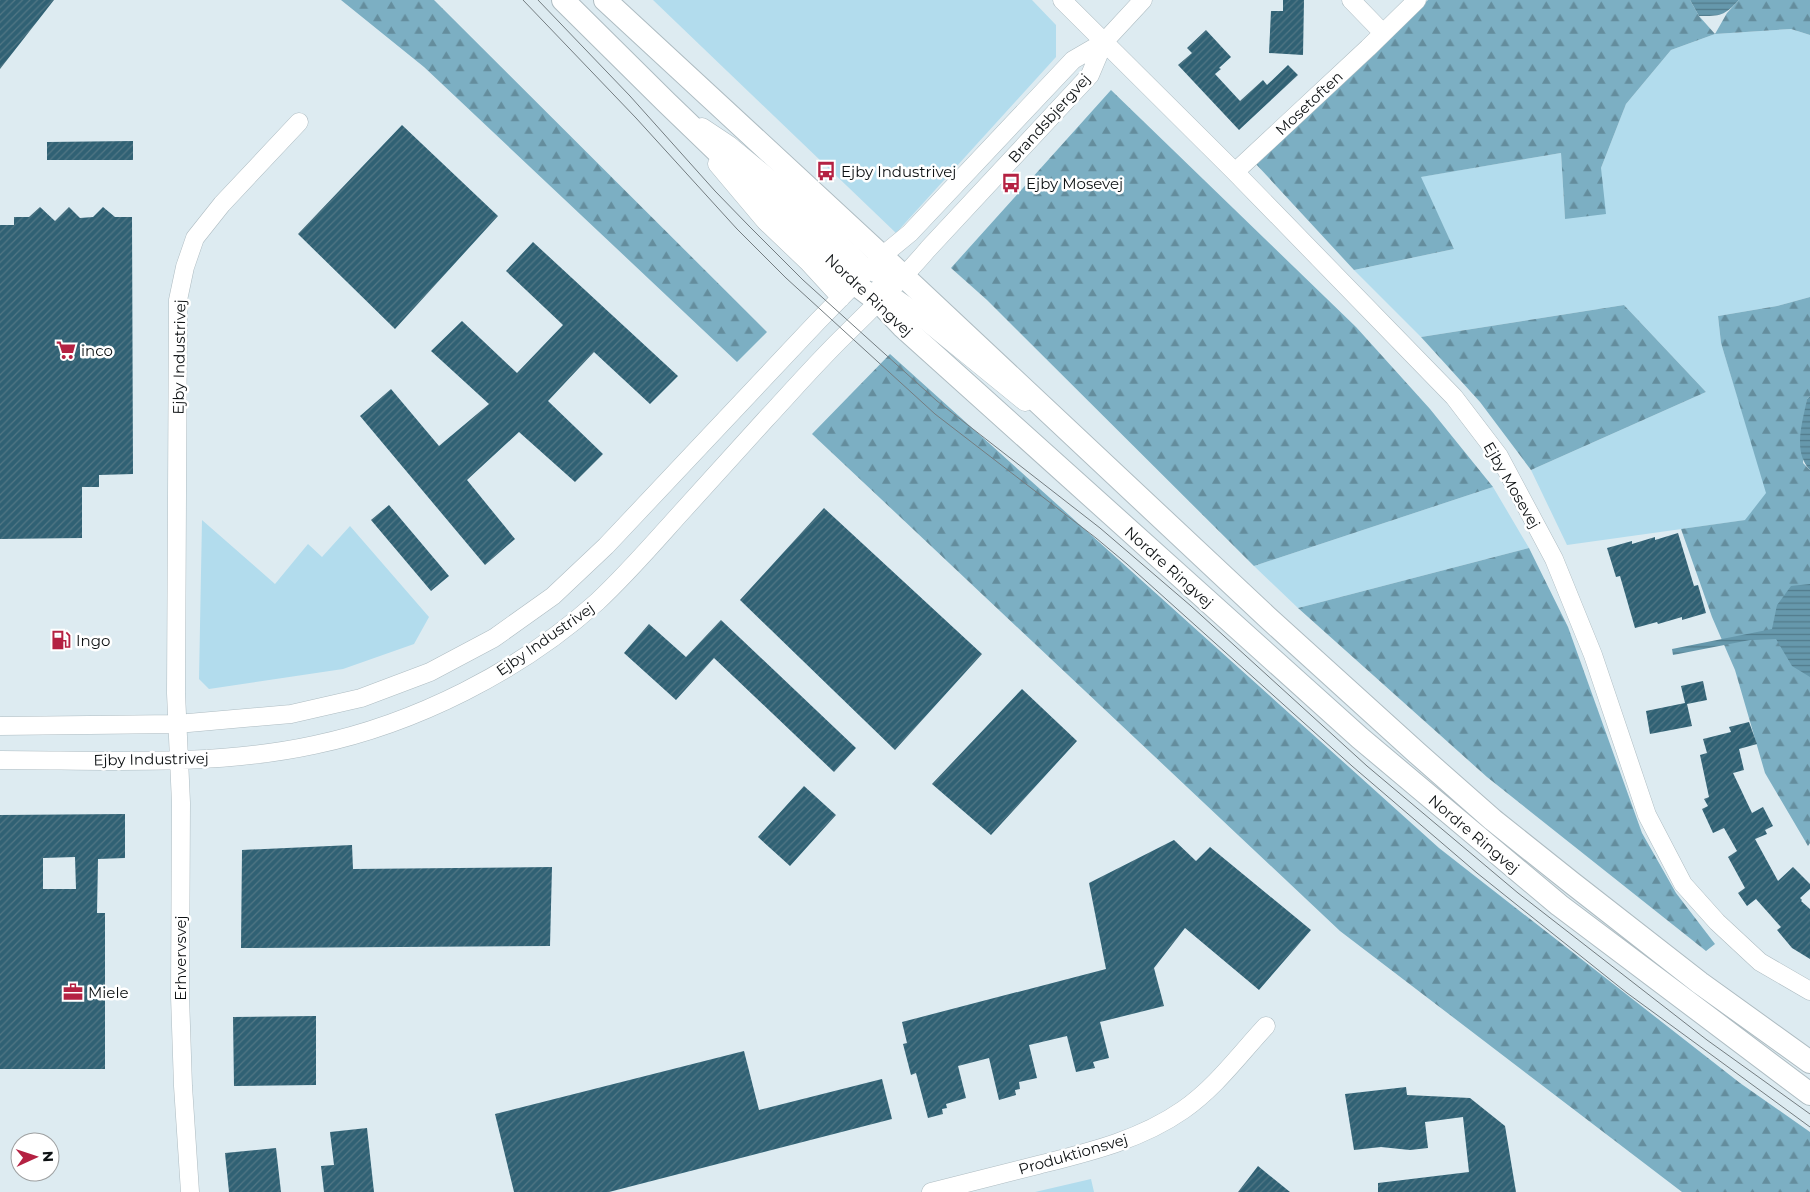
<svg xmlns="http://www.w3.org/2000/svg" width="1810" height="1192" font-family="Montserrat,sans-serif">
<style>
.green{fill:#b2dced}
.forest{fill:url(#forest-firs)}
.water{fill:url(#water-rules)}
.building{fill:url(#building-hatch);fill-rule:evenodd}
.lines{fill:none;stroke-linecap:round;stroke-linejoin:round}
.minor-casing{stroke:#aebcc2;stroke-width:19}
.major-casing{stroke:#aebcc2;stroke-width:24}
.minor{stroke:#fff;stroke-width:18}
.major{stroke:#fff;stroke-width:22}
.tram{stroke:#747d81;stroke-width:1}
.labels{text-anchor:middle;dominant-baseline:central;stroke-width:5;stroke-linejoin:round;paint-order:stroke}
.street-label{font-size:15px;fill:#0d1113;stroke:#fff}
.poi-label{font-size:15px;fill:#0d1113;stroke:#fff;text-anchor:start}
</style>
<defs>
<pattern id="forest-firs" width="22" height="20" patternUnits="userSpaceOnUse" patternTransform="scale(1.25)"><rect width="22" height="20" fill="#7cafc3"/><path d="M5 1l3.5 6h-7zM16 11l3.5 6h-7z" fill="#648d9d"/></pattern>
<pattern id="water-rules" width="6" height="5" patternUnits="userSpaceOnUse" patternTransform="scale(1.25)"><rect width="6" height="5" fill="#6698ac"/><path d="M0 2.5h6" fill="none" stroke="#527b8b"/></pattern>
<pattern id="building-hatch" width="6" height="6" patternUnits="userSpaceOnUse" patternTransform="scale(1.25)"><rect width="6" height="6" fill="#306174"/><path d="M-1 1l2-2M0 6l6-6M5 7l2-2" fill="none" stroke="#527785"/></pattern>
</defs>
<rect width="100%" height="100%" fill="#ddebf1"/>
<path class="green" d="M 653,0 L 1032,0 L 1056,25 L 1056,57 L 896,233 Z
M 1791,29 L 1810,35 L 1810,297 L 1777,306 L 1718,316 L 1721,343 L 1767,493 L 1746,520 L 1567,545 L 1531,470 L 1706,392 L 1624,305 L 1421,337 L 1354,270 L 1454,249 L 1420,177 L 1561,153 L 1565,219 L 1601,168 L 1626,104 L 1671,50 L 1715,34 Z
M 1493,487 L 1529,548 L 1298,608 L 1254,566 Z
M 202,520 L 275,584 L 308,544 L 322,557 L 350,526 L 429,617 L 414,644 L 343,669 L 209,689 L 199,679 Z
M 1091,1179 L 1094,1192 L 1035,1192 Z"/>
<path class="forest" d="M 341,0 L 434,0 L 767,332 L 737,362 L 424,67 Z
M 1428,0 L 1690,0 L 1699,16 L 1715,34 L 1727,13 L 1739,0 L 1810,0 L 1810,35 L 1791,29 L 1715,34 L 1671,50 L 1626,104 L 1601,168 L 1606,214 L 1565,219 L 1561,153 L 1421,177 L 1454,249 L 1354,270 L 1255,163 Z
M 1111,90 L 1356,327 L 1430,409 L 1493,487 L 1254,566 L 987,300 L 951,268 Z
M 1810,297 L 1810,396 L 1807,399 L 1803,463 L 1810,470 L 1810,843 L 1808,846 L 1765,773 L 1735,670 L 1712,617 L 1681,529 L 1745,520 L 1766,493 L 1721,343 L 1718,316 L 1777,306 Z
M 1624,305 L 1706,392 L 1531,470 L 1480,402 L 1421,337 Z
M 890,354 L 1439,848 L 1740,1083 L 1810,1132 L 1810,1192 L 1682,1192 L 1340,931 L 812,434 Z
M 1529,548 L 1568,627 L 1642,833 L 1676,893 L 1715,944 L 1706,951 L 1487,777 L 1298,608 Z"/>
<path class="water" d="M 1690,0 L 1739,0 C 1724,16 1721,16 1699,16 Z
M 1810,396 L 1810,470 C 1792,451 1803,421 1807,399 Z
M 1810,584 L 1810,677 L 1792,666 L 1776,639 L 1750,640 L 1673,655 L 1672,649 L 1772,629 L 1777,605 L 1791,586 Z"/>
<path class="building" d="M 0,0 L 54,0 L 0,69 Z
M 1283,0 L 1304,0 L 1303,55 L 1269,53 L 1271,11 L 1283,11 Z
M 1206,30 L 1231,57 L 1219,68 L 1221,69 L 1215,74 L 1240,101 L 1263,80 L 1267,85 L 1288,65 L 1298,75 L 1239,130 L 1178,65 L 1192,53 L 1187,48 Z
M 402,125 L 498,216 L 395,329 L 298,234 Z
M 133,141 L 133,160 L 47,160 L 47,142 Z
M 40,207 L 55,221 L 69,207 L 80,218 L 93,217 L 103,207 L 115,217 L 132,217 L 133,474 L 99,475 L 99,487 L 82,487 L 82,538 L 0,539 L 0,225 L 14,225 L 14,217 L 29,217 Z
M 533,242 L 678,376 L 650,404 L 594,352 L 548,401 L 603,454 L 575,482 L 519,432 L 467,480 L 515,539 L 485,565 L 360,416 L 391,389 L 439,446 L 489,404 L 431,351 L 462,321 L 517,373 L 563,325 L 506,271 Z
M 389,505 L 449,576 L 431,591 L 371,520 Z
M 824,508 L 982,654 L 895,750 L 740,600 Z
M 1678,533 L 1694,586 L 1698,585 L 1706,613 L 1682,620 L 1682,617 L 1658,624 L 1657,622 L 1635,628 L 1620,576 L 1616,577 L 1607,548 L 1632,541 L 1632,544 L 1655,537 L 1655,540 Z
M 721,620 L 856,748 L 834,772 L 714,658 L 676,700 L 624,653 L 649,624 L 686,657 Z
M 1703,681 L 1707,700 L 1687,704 L 1692,726 L 1650,734 L 1646,711 L 1685,703 L 1681,686 Z
M 1022,689 L 1077,741 L 991,835 L 932,784 Z
M 1749,722 L 1757,744 L 1739,749 L 1744,770 L 1733,773 L 1752,813 L 1763,807 L 1773,826 L 1765,830 L 1767,834 L 1755,839 L 1778,881 L 1793,867 L 1810,884 L 1810,889 L 1800,898 L 1802,900 L 1801,901 L 1810,909 L 1810,959 L 1792,948 L 1777,930 L 1781,927 L 1756,899 L 1747,906 L 1738,893 L 1745,888 L 1728,857 L 1737,851 L 1724,828 L 1713,833 L 1702,809 L 1708,806 L 1704,799 L 1709,797 L 1700,755 L 1707,753 L 1703,739 L 1731,732 L 1729,727 Z
M 804,786 L 836,815 L 790,866 L 758,837 Z
M 125,814 L 125,858 L 98,859 L 97,913 L 105,913 L 105,1069 L 0,1069 L 0,815 ZM 75,857 L 76,889 L 43,889 L 43,858 Z
M 1174,840 L 1196,861 L 1210,847 L 1311,930 L 1259,990 L 1185,928 L 1154,968 L 1164,1006 L 1100,1022 L 1109,1058 L 1093,1062 L 1095,1068 L 1076,1072 L 1067,1036 L 1029,1045 L 1037,1078 L 1019,1082 L 1020,1089 L 1015,1090 L 1016,1095 L 999,1100 L 989,1058 L 958,1066 L 966,1098 L 946,1104 L 947,1108 L 942,1109 L 943,1114 L 928,1118 L 916,1073 L 911,1075 L 903,1044 L 907,1043 L 902,1022 L 1106,969 L 1089,883 Z
M 352,845 L 353,869 L 552,867 L 550,946 L 241,948 L 242,850 Z
M 316,1016 L 316,1085 L 234,1086 L 233,1017 Z
M 744,1051 L 759,1110 L 882,1079 L 892,1119 L 609,1192 L 514,1192 L 495,1114 Z
M 1406,1087 L 1407,1095 L 1470,1098 L 1505,1126 L 1516,1192 L 1378,1192 L 1378,1183 L 1469,1172 L 1463,1117 L 1425,1122 L 1428,1148 L 1410,1150 L 1381,1147 L 1354,1150 L 1345,1094 Z
M 367,1128 L 374,1192 L 324,1192 L 321,1166 L 334,1165 L 330,1132 Z
M 276,1148 L 281,1192 L 229,1192 L 225,1153 Z
M 1258,1166 L 1290,1192 L 1238,1192 Z"/>
<g class="lines">
<defs>
<path id="minor" d="M 1062,0 L 1235,172 L 1454,397 L 1499,456 L 1554,559 L 1593,655 L 1647,815 L 1683,884 L 1717,922 L 1760,962 L 1810,991
M 1351,0 L 1383,33
M 702,127 L 729,145 L 786,192 L 868,270 L 887,278 L 904,277
M 717,164 L 765,221 L 808,262 L 841,298
M 1235,172 L 1368,48 L 1417,0
M 878,289 L 888,293 L 911,309 L 1025,402
M 0,726 L 177,724 L 291,714 L 361,698 L 430,672 L 494,638 L 553,596 L 606,546 L 818,321 L 882,256 L 910,233 L 1073,60 L 1104,42 L 1143,0
M 0,760 C 104,760 212,767 314,745 C 415,724 520,671 597,602 C 626,575 652,545 678,516 C 707,484 736,452 765,420 C 792,391 818,361 846,334 C 874,306 902,280 928,249 L 1090,75 L 1104,42
M 190,1192 L 183,1086 L 180,996 L 181,803 L 176,693 L 178,300 L 185,267 L 195,238 L 222,204 L 299,122
M 931,1192 C 967,1183 1002,1174 1038,1165 C 1089,1152 1140,1140 1183,1110 C 1216,1087 1239,1055 1266,1026"/>
<path id="major" d="M 563,0 L 666,102 L 855,284 L 879,302 L 902,326 L 1360,738 L 1559,905 L 1810,1094
M 605,0 L 882,256 L 1267,617 L 1417,753 L 1493,820 L 1572,883 L 1700,983 L 1810,1062"/>
</defs>
<use href="#minor" class="minor-casing"/>
<use href="#major" class="major-casing"/>
<use href="#minor" class="minor"/>
<use href="#major" class="major"/>
<path class="tram" d="M 523,0 L 636,118 L 737,229 L 786,278 L 935,414 L 1096,538 L 1127,564 L 1352,766 L 1477,873 L 1627,993 L 1810,1127
M 538,0 L 630,96 L 715,191 L 749,226 L 803,280 L 937,401 L 1100,528 L 1191,606 L 1367,766 L 1518,893 L 1707,1040 L 1810,1114"/>
</g>
<defs>
<symbol id="bus-bare" viewBox="-9 -9 18 18"><path d="M-5-6H5V4H4V6H2V4H-2V6H-4V4H-5ZM-3.5-4V0h7V-4ZM-3.5 1.2v1.5H-2V1.2ZM2 1.2v1.5H3.5V1.2Z" fill="#b42142" stroke="#fff" stroke-width="2.5" paint-order="stroke"/></symbol>
<symbol id="supermarket-bare" viewBox="-9 -9 18 18"><path d="M-6-5.5h2.5l.6 2H6L4.5 2H-2.5L-4.4-4H-6ZM-1.5 3.2a1.3 1.3 0 1 0 .1 0ZM3 3.2a1.3 1.3 0 1 0 .1 0Z" fill="#b42142" stroke="#fff" stroke-width="2.5" paint-order="stroke"/></symbol>
<symbol id="fuel-bare" viewBox="-9 -9 18 18"><path d="M-5.5-6h7V0h2V4h1.3V-2.5L3-4.5l.8-.8L6-3V5H2.5V1h-1V6h-7ZM-4.2-4.7v3.2H.2V-4.7Z" fill="#b42142" stroke="#fff" stroke-width="2.5" paint-order="stroke"/></symbol>
<symbol id="office-bare" viewBox="-9 -9 18 18"><path d="M-6-3h4V-5.5h4V-3h4V5H-6ZM-1-4.5V-3h2v-1.5ZM-6 0V1H6V0Z" fill="#b42142" stroke="#fff" stroke-width="2.5" paint-order="stroke"/></symbol>
</defs>
<g fill-rule="evenodd">
<use href="#bus-bare" x="812" y="157" width="28" height="28"/>
<use href="#bus-bare" x="997" y="169" width="28" height="28"/>
<use href="#supermarket-bare" x="52" y="336" width="28" height="28"/>
<use href="#fuel-bare" x="47" y="626" width="28" height="28"/>
<use href="#office-bare" x="59" y="978" width="28" height="28"/>
</g>
<g class="labels">
<g class="street-label">
<text transform="translate(1309 103) rotate(-43)">Mosetoften</text>
<text transform="translate(1049 118) rotate(-48)">Brandsbjergvej</text>
<text transform="translate(869 295) rotate(43)">Nordre Ringvej</text>
<text transform="translate(179 357) rotate(-89)">Ejby Industrivej</text>
<text transform="translate(1512 485) rotate(60)">Ejby Mosevej</text>
<text transform="translate(1169 567) rotate(42)">Nordre Ringvej</text>
<text transform="translate(545 639) rotate(-35)">Ejby Industrivej</text>
<text transform="translate(151 759) rotate(-1)">Ejby Industrivej</text>
<text transform="translate(1474 834) rotate(40)">Nordre Ringvej</text>
<text transform="translate(180 958) rotate(-90)">Erhvervsvej</text>
<text transform="translate(1073 1154) rotate(-16)">Produktionsvej</text>
</g>
<g class="poi-label">
<text x="841" y="171">Ejby Industrivej</text>
<text x="1026" y="183">Ejby Mosevej</text>
<text x="81" y="350">inco</text>
<text x="76" y="640">Ingo</text>
<text x="88" y="992">Miele</text>
</g>
</g>
<g transform="translate(35 1157) rotate(87)"><circle r="24" fill="#ffffff" stroke="#9ea0a1"/>
<path d="M0-4L9 19L0 12L-9 19Z" fill="#b42142"/>
<text y="-8" font-size="14" font-weight="bold" text-anchor="middle" fill="#0d1113">N</text>
</g>
</svg>
